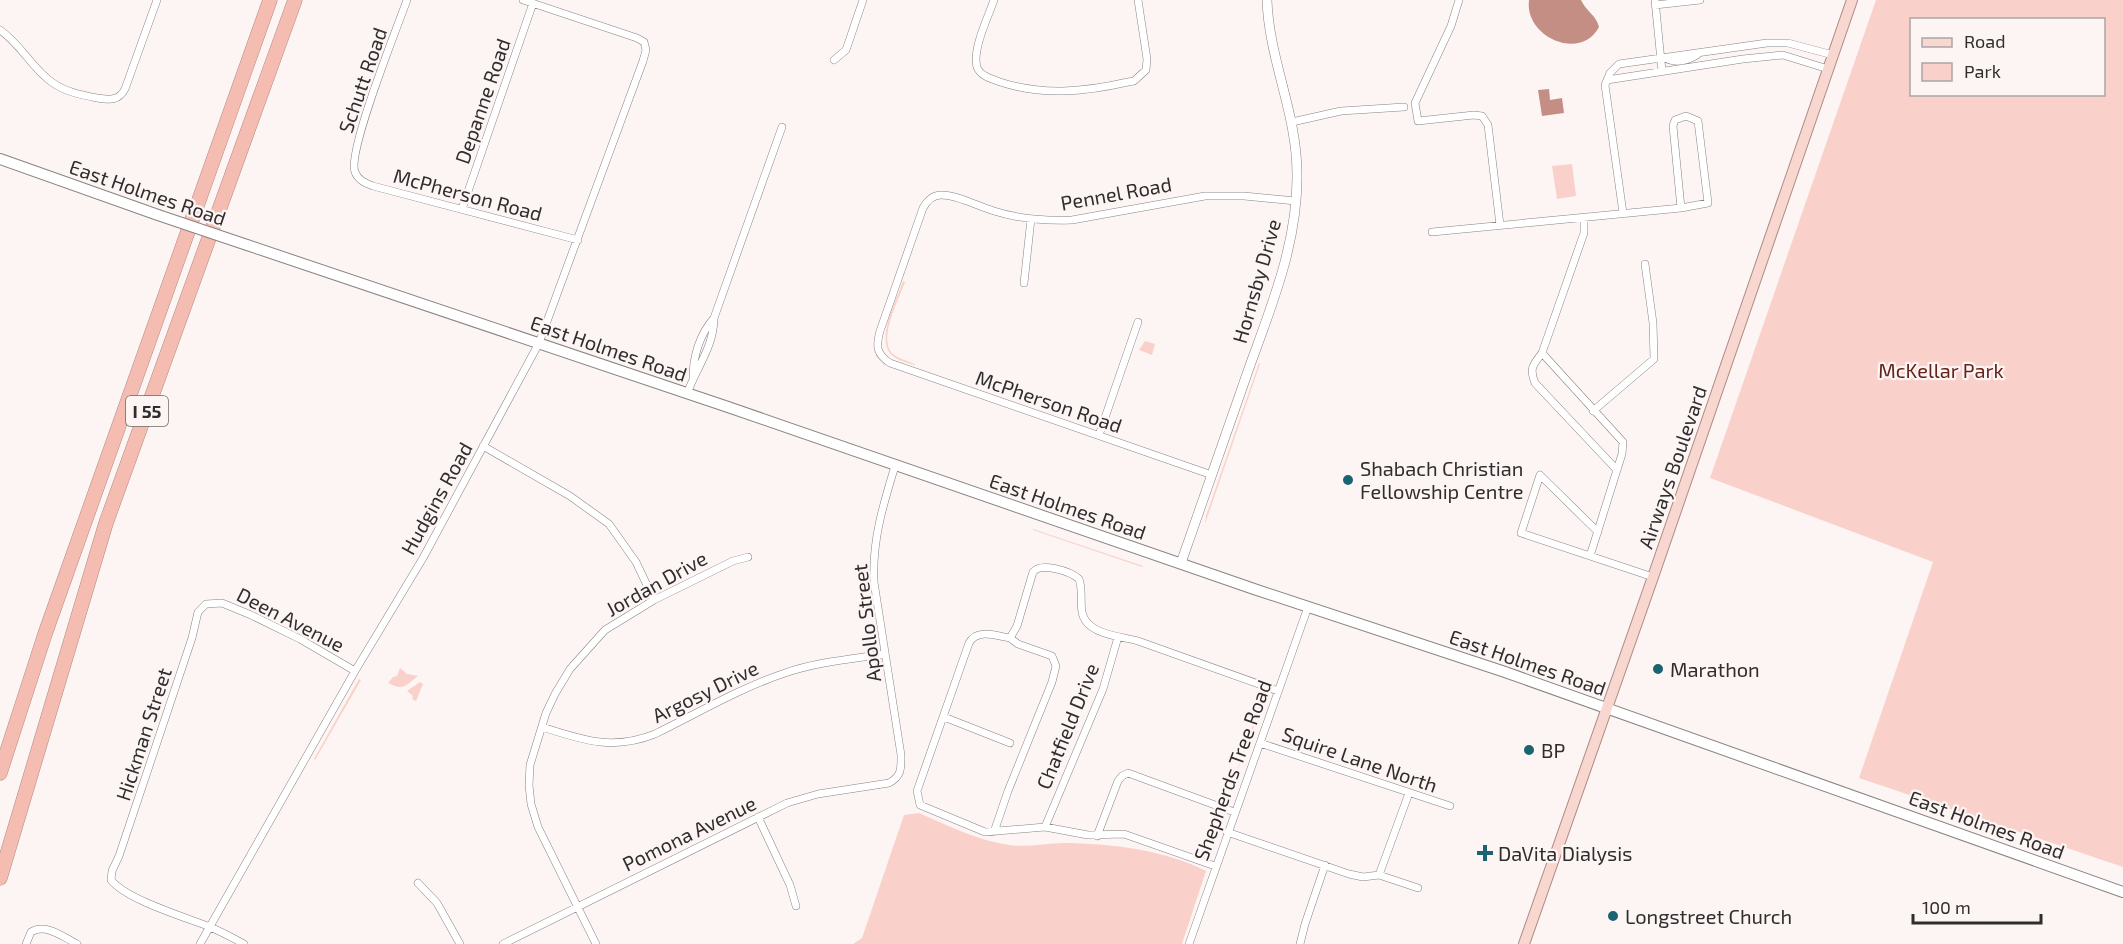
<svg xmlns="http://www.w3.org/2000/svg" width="2123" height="944" font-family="'Exo 2',sans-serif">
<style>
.green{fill:#fad1ca;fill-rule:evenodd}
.water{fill:#c48e85}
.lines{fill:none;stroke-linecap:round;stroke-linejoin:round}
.minor-casing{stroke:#898382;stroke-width:8}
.tertiary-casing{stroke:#898382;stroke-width:10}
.secondary-casing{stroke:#898382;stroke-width:12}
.primary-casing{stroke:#b08a83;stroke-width:12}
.motorway-casing{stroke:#b08a83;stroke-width:15}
.minor{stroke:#fff;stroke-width:7}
.tertiary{stroke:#fff;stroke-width:9}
.secondary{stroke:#fff;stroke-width:10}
.primary{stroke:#f9d7d1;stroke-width:10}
.motorway{stroke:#f5bcb2;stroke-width:14}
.secondary-bridge-casing{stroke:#898382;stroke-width:12;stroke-linecap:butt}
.secondary-bridge{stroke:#fff;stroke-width:10}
.poi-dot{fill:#196470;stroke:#fcf5f4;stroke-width:2}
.labels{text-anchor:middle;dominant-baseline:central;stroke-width:4.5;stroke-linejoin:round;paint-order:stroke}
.shield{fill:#fcf5f4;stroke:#6c6969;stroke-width:1.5}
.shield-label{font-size:18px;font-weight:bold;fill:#2f2d2d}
.street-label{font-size:20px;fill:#2f2d2d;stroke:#fcf5f4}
.park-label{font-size:20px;fill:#65231b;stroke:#fcf5f4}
.poi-label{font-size:20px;fill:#2f2d2d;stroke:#fcf5f4;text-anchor:start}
</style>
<rect width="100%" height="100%" fill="#fcf5f4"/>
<path class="green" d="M 1876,0 L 2123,0 L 2123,867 L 1859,778 L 1933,562 L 1710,478 ZM 1912,20 L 2104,20 L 2104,94 L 1912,94 Z
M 1572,164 L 1576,196 L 1557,199 L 1552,166 Z
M 903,281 L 905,282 C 899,299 877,340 893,354 C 899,359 908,361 915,364 L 915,365 C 908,363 899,361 893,356 C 874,341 897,300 903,281 Z
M 1145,341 L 1155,344 L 1152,355 L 1139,350 Z
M 1259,363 L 1260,364 L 1205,524 L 1206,516 Z
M 1033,529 L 1143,566 L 1142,567 L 1033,530 Z
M 400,668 L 407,674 L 418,676 C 405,686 404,691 388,683 L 393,677 L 397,676 Z
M 359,679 L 361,680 L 315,760 L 314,759 Z
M 420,682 L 423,684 L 416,701 L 412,699 L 413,696 L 407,691 Z
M 1263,696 L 1265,696 L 1226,802 Z
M 919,813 C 949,826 976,840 1009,845 C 1028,848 1049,842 1068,843 C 1114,844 1165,850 1206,871 L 1182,944 L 853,944 L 862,938 L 904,815 Z"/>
<path class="water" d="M 1529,0 L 1581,0 C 1586,11 1596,15 1599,27 C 1581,62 1524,37 1529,0 Z
M 1549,89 L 1550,100 L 1562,98 L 1564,113 L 1542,116 L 1538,90 Z"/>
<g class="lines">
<defs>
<path id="minor" d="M 407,0 C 397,28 347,152 355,172 C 358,180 365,183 373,186 L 578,240
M 994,0 C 988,17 972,50 977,67 C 980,76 992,79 1000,82 C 1043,96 1084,92 1128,82 L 1134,81 L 1146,70 L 1147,59 L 1138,0
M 1459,0 L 1451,26 L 1415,103 L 1418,121 L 1474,115 L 1482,116 L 1488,125 L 1500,225
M 1655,0 L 1662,71
M 1655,5 L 1700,0
M 0,30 C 21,44 32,69 53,83 C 66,92 82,95 97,98 C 109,100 119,101 125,89 L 157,0
M 1665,58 C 1676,64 1687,61 1697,55
M 834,60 L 846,50 L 863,0
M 1607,80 L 1743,59 L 1783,55 L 1828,69
M 1292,122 L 1341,111 L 1404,107
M 462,209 L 533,3
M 1623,213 L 1605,85 L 1610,73 L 1619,64 L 1767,43 L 1788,43 L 1833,55
M 1584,217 L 1584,233 L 1542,353 L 1623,442 L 1622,454 L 1590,556
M 1432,232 L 1681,208 L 1708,203 L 1698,121 L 1686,116 L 1675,120 L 1673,126 L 1681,208
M 1024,283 L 1031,219
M 1542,353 C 1533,365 1529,368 1535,383 L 1617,470
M 693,377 C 693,356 700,334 714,318
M 687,394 C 696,368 714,347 714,318 L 782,127
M 1593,411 L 1654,359 L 1653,323 L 1645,264
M 1099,435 L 1138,322
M 483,446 L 570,496 L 609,524 L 636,562 L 654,600
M 1212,475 L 890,363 C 876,354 876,346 880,331 L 923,208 C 927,201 932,195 941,195 C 958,195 977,206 994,211 C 1019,219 1045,221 1072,220 L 1205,196 L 1244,196 L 1296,201
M 1598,532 L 1540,475 L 1521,533 L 1653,577
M 944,717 L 1010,743
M 542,727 C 583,740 612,751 655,734 C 698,713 740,688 785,673 C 817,662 851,659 884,654
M 1260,743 L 1450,806
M 758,817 L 790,885 L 796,906
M 1045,827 L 1103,689 L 1118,637
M 994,832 L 1008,791 L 1052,682 L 1056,666 L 1052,656 L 1018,644 L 1010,638
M 1227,832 L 1349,874 L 1363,877 L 1379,875 L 1418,888
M 1097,836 L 1118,781 L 1122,776 L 1128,773 L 1234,812
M 1215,866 L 1124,834 L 1088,835 L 1045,827 L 985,832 L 920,805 L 917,791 L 969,643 C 977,628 996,636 1010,638 L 1017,626 L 1033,572 C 1041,562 1070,571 1079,579 C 1083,590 1080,601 1082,612 C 1086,635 1121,636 1138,641 L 1278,691
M 1379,875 L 1409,793
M 418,883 L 437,903 L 460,944
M 26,944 L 31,932 C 46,923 63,937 77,944
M 200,944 L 355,671 L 423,558 L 539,343 L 643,61 L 646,50 L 644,42 L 637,38 L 523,0
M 244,944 C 233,938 222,932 210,927 C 185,917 127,900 111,880 L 112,871 L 119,856 L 192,638 L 198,612 L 206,604 L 222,603 L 251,615 L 300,639 L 355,671
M 503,944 L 787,803 L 818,794 L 889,783 C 902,776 901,768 901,755 L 874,582 C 872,541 883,505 895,466
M 596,944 L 538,827 L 531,804 L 529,785 L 530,765 L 546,713 L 555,694 L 570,669 L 605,630 L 654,600 L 733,561 L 748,557
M 1189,944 L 1308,607
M 1300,944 L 1305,924 L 1325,865"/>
<path id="tertiary" d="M 1181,563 C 1203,499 1226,435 1248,371 C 1271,307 1298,243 1297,174 C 1297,113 1269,60 1267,0"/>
<path id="secondary" d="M 0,159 L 158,215
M 247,245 L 728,407 L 1254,589 L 1505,672 L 2123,892"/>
<path id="primary" d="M 1524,944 L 1653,577 L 1852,0"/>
<path id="motorway" d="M 0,773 L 45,634 L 270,0
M 0,878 L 106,523 L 295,0"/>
</defs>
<use href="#minor" class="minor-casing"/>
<use href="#tertiary" class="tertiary-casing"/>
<use href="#secondary" class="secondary-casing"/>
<use href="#primary" class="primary-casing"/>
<use href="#motorway" class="motorway-casing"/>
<use href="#minor" class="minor"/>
<use href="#tertiary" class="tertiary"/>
<use href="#secondary" class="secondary"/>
<use href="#primary" class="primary"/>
<use href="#motorway" class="motorway"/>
<defs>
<path id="secondary-bridge" d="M 158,215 L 247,245"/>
</defs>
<use href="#secondary-bridge" class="secondary-bridge-casing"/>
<use href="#secondary-bridge" class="secondary-bridge"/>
</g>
<g class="poi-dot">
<circle cx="1348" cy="480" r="6"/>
<circle cx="1658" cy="669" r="6"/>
<circle cx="1529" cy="750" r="6"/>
<path d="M1482 844h6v6h6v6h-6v6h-6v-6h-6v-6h6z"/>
<circle cx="1613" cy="916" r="6"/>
</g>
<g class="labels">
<rect class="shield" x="126" y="396" width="42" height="30" rx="4.5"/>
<g class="shield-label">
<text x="147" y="411">I 55</text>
</g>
<g class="street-label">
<text transform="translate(362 80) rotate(-71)">Schutt Road</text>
<text transform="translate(482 101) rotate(-71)">Depanne Road</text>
<text transform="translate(148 192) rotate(19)">East Holmes Road</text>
<text transform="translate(1116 193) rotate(-10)">Pennel Road</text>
<text transform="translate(468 194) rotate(15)">McPherson Road</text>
<text transform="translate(1256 281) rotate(-74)">Hornsby Drive</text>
<text transform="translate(609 348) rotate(19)">East Holmes Road</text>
<text transform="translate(1049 401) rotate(19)">McPherson Road</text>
<text transform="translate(1672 467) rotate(-71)">Airways Boulevard</text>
<text transform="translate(436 498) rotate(-61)">Hudgins Road</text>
<text transform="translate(1068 506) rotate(19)">East Holmes Road</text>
<text transform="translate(656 583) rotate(-29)">Jordan Drive</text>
<text transform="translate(291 619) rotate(27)">Deen Avenue</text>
<text transform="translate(866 623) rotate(-97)">Apollo Street</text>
<text transform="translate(1528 662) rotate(19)">East Holmes Road</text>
<text transform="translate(705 691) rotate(-26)">Argosy Drive</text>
<text transform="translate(1067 726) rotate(-68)">Chatfield Drive</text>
<text transform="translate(143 734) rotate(-72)">Hickman Street</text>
<text transform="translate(1360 759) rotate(19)">Squire Lane North</text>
<text transform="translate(1232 770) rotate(-70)">Shepherds Tree Road</text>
<text transform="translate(1987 824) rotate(20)">East Holmes Road</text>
<text transform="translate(689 833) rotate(-26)">Pomona Avenue</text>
</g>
<g class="park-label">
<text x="1941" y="370">McKellar Park</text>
</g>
<g class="poi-label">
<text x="1360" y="468">Shabach Christian<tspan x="1360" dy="23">Fellowship Centre</tspan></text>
<text x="1670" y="669">Marathon</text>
<text x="1541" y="750">BP</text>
<text x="1498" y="853">DaVita Dialysis</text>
<text x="1625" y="916">Longstreet Church</text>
</g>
</g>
<rect x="1910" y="18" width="195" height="78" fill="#fcf5f4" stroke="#aaa5a4" stroke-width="1.5"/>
<rect x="1922" y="38" width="30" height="9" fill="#f9d7d1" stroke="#aaa5a4" stroke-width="1.5"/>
<text x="1964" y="48" font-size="18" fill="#2f2d2d">Road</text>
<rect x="1922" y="63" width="30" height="18" fill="#fad1ca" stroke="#aaa5a4" stroke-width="1.5"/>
<text x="1964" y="78" font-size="18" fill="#2f2d2d">Park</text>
<path d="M1913 914v9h128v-9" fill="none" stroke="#2f2d2d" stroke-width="3"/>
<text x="1922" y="914" font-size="18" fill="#2f2d2d" stroke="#fcf5f4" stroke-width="4.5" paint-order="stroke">100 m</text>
</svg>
